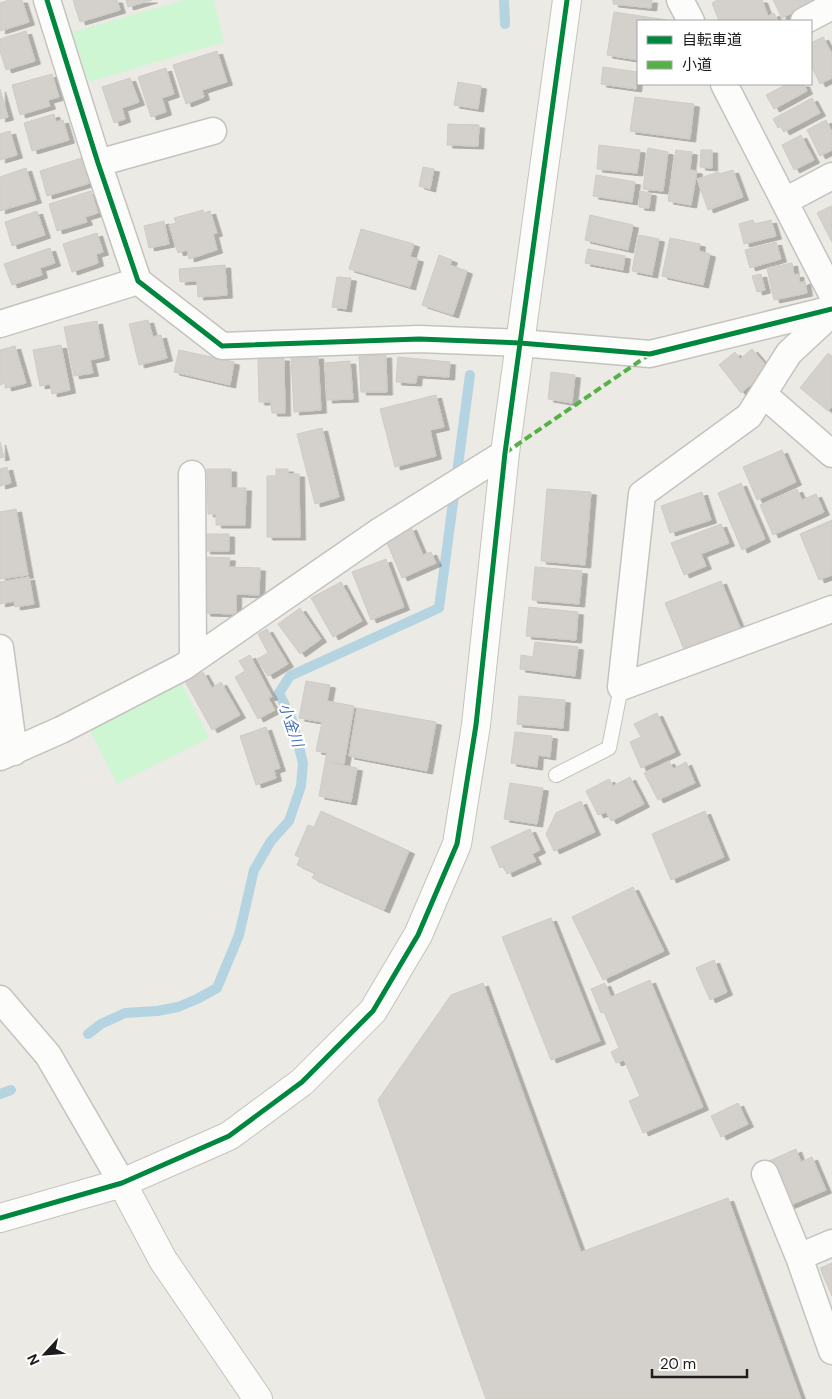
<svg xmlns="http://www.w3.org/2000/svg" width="832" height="1399" font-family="'DM Sans','Noto Sans JP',sans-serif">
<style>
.park{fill:#cff6d2}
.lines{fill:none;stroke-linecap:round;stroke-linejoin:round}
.stream{stroke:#b4d4e2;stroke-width:10}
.building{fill:#d4d1cc;stroke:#cfcbc5;filter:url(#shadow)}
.service-casing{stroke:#c4c3c0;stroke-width:16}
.minor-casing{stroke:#c4c3c0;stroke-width:29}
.tertiary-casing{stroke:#c4c3c0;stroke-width:30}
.service{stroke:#fcfcfb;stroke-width:14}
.minor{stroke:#fcfcfb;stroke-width:26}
.tertiary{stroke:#fcfcfb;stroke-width:28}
.quiet{stroke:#55b145;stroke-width:4;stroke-dasharray:8 4;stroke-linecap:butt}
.cycleway-casing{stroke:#fff;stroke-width:8}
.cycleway{stroke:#00873e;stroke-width:5}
.labels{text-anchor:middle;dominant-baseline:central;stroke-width:4.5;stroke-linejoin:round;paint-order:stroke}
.water-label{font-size:15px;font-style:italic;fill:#406fb5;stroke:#fff}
</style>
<defs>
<filter id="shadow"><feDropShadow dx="5.5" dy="3" stdDeviation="0" flood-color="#0004"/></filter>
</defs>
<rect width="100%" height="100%" fill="#eceae4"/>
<path class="park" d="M 185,0 L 214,0 L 224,42 L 89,82 L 72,32 Z
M 182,684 L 209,738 L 117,784 L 90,730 Z"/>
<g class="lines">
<path class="stream" d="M 504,0 L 505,24
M 88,1034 L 101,1024 L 125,1013 L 157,1011 L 178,1007 L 197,999 L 217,988 L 239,935 L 254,870 L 271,841 L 289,821 L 301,786 L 303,763 L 292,720 L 279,693 L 290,676 L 439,608 L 470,375
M 0,1094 L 11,1090"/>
</g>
<path class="building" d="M 9,0 L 22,0 L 29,22 L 0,31 L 0,3 Z
M 73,0 L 117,0 L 120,10 L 80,22 Z
M 126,0 L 152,0 L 128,7 Z
M 613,0 L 652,0 L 651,8 L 613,4 Z
M 718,0 L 762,0 L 768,16 L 774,13 L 778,21 L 719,21 L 712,3 Z
M 773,0 L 817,0 L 782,18 Z
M 614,12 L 667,20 L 638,21 L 638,60 L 607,55 Z
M 26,31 L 35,61 L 6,70 L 0,51 L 0,39 Z
M 823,37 L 832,54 L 832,78 L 820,84 L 811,65 L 811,43 Z
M 217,51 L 227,82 L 202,90 L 204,97 L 186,104 L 173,65 Z
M 603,67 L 638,72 L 636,89 L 601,84 Z
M 166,68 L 174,94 L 162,98 L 166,112 L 151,117 L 138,77 Z
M 52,74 L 59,97 L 48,100 L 50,106 L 20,115 L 12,85 Z
M 130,78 L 139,102 L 122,108 L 125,119 L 114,123 L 102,87 Z
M 458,82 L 481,86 L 478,109 L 454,105 Z
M 787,84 L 804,84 L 807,91 L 774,109 L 766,95 Z
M 0,89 L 8,117 L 0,119 Z
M 635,97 L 694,104 L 690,139 L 630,131 Z
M 812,98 L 820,113 L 784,132 L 781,126 L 778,128 L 773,119 Z
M 54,114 L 56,122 L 63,120 L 69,140 L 32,151 L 24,123 Z
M 826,120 L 832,132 L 832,150 L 820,156 L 807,130 Z
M 448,124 L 479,125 L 478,146 L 447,145 Z
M 10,131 L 17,155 L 0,160 L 0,134 Z
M 801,135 L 814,160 L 794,170 L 782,145 Z
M 599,145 L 640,150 L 637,173 L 597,169 Z
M 648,148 L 668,152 L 663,191 L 643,189 Z
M 676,150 L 692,152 L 690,170 L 697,171 L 691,205 L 668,201 Z
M 701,150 L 712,150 L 712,168 L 700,167 Z
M 82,158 L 90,183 L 47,196 L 40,171 Z
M 423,167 L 434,169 L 430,189 L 419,186 Z
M 26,168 L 36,200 L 0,211 L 0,177 Z
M 733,170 L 743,197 L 708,210 L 697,179 L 719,172 L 719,174 Z
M 596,175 L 635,182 L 632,202 L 593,196 Z
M 91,191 L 98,213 L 85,217 L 87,222 L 57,231 L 49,204 Z
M 640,191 L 651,193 L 649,208 L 639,207 Z
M 831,206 L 832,207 L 832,242 L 817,213 Z
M 203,210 L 204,213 L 210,211 L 217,233 L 213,234 L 217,250 L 189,259 L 187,250 L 178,253 L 169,225 L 176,223 L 174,218 Z
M 37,211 L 45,235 L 12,246 L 5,222 Z
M 590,215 L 633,225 L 628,250 L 585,240 Z
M 753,220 L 755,224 L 771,220 L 776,236 L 744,244 L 739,224 Z
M 164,221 L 169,244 L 149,248 L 144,226 Z
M 361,229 L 414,244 L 410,257 L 418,259 L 410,287 L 349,269 Z
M 97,233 L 103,252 L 96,254 L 98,263 L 72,272 L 63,244 Z
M 639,235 L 659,239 L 652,275 L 632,271 Z
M 670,238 L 700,244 L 699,251 L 710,254 L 703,285 L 662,276 Z
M 776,242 L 781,259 L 750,268 L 745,250 Z
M 50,248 L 55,263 L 40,268 L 42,275 L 12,285 L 4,264 Z
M 588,249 L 625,256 L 623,270 L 585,263 Z
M 439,255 L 452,260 L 450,265 L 467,271 L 453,315 L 422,305 Z
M 792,263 L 794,275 L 798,274 L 800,283 L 805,281 L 807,293 L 774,300 L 767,268 Z
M 225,265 L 227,295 L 198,297 L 197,281 L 180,282 L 179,269 Z
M 761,274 L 765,290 L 757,292 L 752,276 Z
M 337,277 L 351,278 L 346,309 L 332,307 Z
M 148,320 L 153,337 L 161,335 L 167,358 L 139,365 L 129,324 Z
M 97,321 L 104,357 L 90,360 L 93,373 L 74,376 L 64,327 Z
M 61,345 L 70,390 L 52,394 L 50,384 L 40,386 L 33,350 Z
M 15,346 L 26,383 L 6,388 L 5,383 L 0,385 L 0,350 Z
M 752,349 L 769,369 L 741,393 L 719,365 L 735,352 L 740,359 Z
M 179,350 L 234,362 L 230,385 L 174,372 Z
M 828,353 L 832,356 L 832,406 L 828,411 L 800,388 Z
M 386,355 L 387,392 L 361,392 L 359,356 Z
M 318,356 L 321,410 L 294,412 L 291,357 Z
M 398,357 L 450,362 L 449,377 L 417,375 L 416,383 L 396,382 Z
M 258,358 L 284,358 L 285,413 L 272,413 L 271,402 L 259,402 Z
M 350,361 L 353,399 L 327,400 L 325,363 Z
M 551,372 L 575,375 L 572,403 L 548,399 Z
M 436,395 L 444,427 L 430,430 L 436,456 L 395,467 L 380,409 Z
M 322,428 L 339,497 L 315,504 L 297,434 Z
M 0,442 L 4,457 L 0,458 Z
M 782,450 L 796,482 L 757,500 L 743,467 Z
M 7,467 L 11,483 L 0,486 L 0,469 Z
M 207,469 L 231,469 L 231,488 L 246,488 L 245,525 L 216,525 L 216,514 L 208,514 Z
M 276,469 L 288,469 L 288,474 L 299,474 L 300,537 L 267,537 L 267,476 L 276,476 Z
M 741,483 L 765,539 L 742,550 L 718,493 Z
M 547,489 L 591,492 L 585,565 L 541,561 Z
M 797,489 L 802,500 L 816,494 L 824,512 L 773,535 L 760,505 Z
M 702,492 L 711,520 L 670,533 L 661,506 Z
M 16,509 L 28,575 L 0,579 L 0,512 Z
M 832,520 L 832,575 L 819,580 L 800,534 Z
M 721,524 L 729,543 L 701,554 L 706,566 L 684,575 L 671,543 Z
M 411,527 L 423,555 L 431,552 L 436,563 L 402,578 L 385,538 Z
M 205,534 L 229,534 L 229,551 L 205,551 Z
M 207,557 L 230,558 L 229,567 L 260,568 L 259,595 L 236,594 L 236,614 L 205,613 Z
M 386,559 L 404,607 L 371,620 L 352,572 Z
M 535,567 L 582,571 L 579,604 L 532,600 Z
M 29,577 L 34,604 L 15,607 L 14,601 L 0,604 L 0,582 Z
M 721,581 L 741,630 L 685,652 L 665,603 Z
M 341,582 L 362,621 L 333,637 L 311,598 Z
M 529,607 L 578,612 L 576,640 L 526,636 Z
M 300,608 L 321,639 L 300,654 L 278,624 Z
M 267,629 L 288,664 L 268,676 L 257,659 L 268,653 L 258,634 Z
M 535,642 L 578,647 L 575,676 L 520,669 L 521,655 L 533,657 Z
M 250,655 L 272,697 L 268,698 L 275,710 L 258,719 L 235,677 L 245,671 L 239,661 Z
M 203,672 L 212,688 L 221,682 L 240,715 L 212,730 L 185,681 Z
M 306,681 L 330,685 L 327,701 L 354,706 L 344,764 L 325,761 L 327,753 L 316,751 L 322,722 L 299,718 Z
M 519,696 L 565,700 L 563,728 L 517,724 Z
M 357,708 L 436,722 L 427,771 L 349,756 Z
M 657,713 L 675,752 L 641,768 L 630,742 L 641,737 L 634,724 Z
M 266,727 L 280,768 L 274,770 L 276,778 L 256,785 L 240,736 Z
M 515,732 L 552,736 L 550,757 L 538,755 L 537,767 L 511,763 Z
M 669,761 L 673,769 L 686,762 L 695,783 L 658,800 L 644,773 Z
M 325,762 L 357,768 L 351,802 L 319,796 Z
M 630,777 L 644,804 L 611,821 L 606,812 L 598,815 L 586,791 L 609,779 L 613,786 Z
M 510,783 L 543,788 L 537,824 L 504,819 Z
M 581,801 L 595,832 L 554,851 L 546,834 L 556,813 Z
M 321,811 L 409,851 L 384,910 L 312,878 L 315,873 L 297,865 L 300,858 L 295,855 L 308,825 L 314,827 Z
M 705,811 L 724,857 L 671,880 L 652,834 Z
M 530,829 L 540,850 L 532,854 L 536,861 L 507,874 L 504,866 L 500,868 L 491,847 Z
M 633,887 L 664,951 L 603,980 L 572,917 Z
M 551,918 L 600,1041 L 551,1060 L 502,937 Z
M 714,960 L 727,992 L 710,1000 L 696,968 Z
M 650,980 L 703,1107 L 643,1133 L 629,1101 L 640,1096 L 624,1060 L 616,1063 L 611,1052 L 619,1048 L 604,1012 L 601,1013 L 591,989 L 605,983 L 611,997 Z
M 483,983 L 581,1252 L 728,1198 L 801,1399 L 486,1399 L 378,1100 L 451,995 Z
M 738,1103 L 748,1124 L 721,1137 L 711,1116 Z
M 796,1149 L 801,1162 L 812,1157 L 826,1190 L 788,1206 L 769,1161 Z
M 832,1263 L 832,1296 L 820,1268 Z"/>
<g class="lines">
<defs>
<path id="service" d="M 556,775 L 609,748 L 621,687"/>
<path id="minor" d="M 47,0 L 98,163 L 138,281 L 222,346 L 419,339 L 520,343 L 650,354 L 832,309
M 680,0 L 691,21
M 804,21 L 832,6
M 724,84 L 832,294
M 98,163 L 213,131
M 785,201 L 832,176
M 832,313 L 789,353 L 749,416 L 642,494 L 621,687 L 832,609
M 0,324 L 138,281
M 763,394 L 832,454
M 192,474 L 193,660
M 0,648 L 14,752
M 0,757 L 61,730 L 183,667 L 380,531 L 505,453
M 0,999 L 48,1055 L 122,1183
M 765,1174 L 799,1257 L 832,1351
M 799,1257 L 832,1243"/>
<path id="tertiary" d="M 122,1183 L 163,1260 L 258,1399
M 0,1218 L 122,1183 L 229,1136 L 302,1082 L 373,1011 L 418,935 L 457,844 L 476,725 L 505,453 L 567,0"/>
</defs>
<use href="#service" class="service-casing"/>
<use href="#minor" class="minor-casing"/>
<use href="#tertiary" class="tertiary-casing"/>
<use href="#service" class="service"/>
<use href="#minor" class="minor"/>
<use href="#tertiary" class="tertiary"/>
<path class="quiet" d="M 505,453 L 650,354"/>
<defs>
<path id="cycleway" d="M 47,0 L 98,163 L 138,281 L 222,346 L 419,339 L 520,343 L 650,354 L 832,309
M 0,1218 L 122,1183 L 229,1136 L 302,1082 L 373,1011 L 418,935 L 457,844 L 476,725 L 505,453 L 567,0"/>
</defs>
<use href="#cycleway" class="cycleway-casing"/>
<use href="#cycleway" class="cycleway"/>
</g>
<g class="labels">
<g class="water-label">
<text transform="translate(291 725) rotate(71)">小金川</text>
</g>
</g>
<rect x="637" y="20" width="175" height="65" fill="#ffffff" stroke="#a4a4a4"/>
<rect x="647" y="36" width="25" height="8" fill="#00873e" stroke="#a4a4a4"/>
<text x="682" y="45" font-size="15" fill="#1c1c1c">自転車道</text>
<rect x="647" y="61" width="25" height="8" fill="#55b145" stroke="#a4a4a4"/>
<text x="682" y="70" font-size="15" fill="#1c1c1c">小道</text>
<g transform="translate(45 1354) rotate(244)" stroke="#ffffff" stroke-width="4" paint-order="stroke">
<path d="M0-4L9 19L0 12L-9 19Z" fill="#1c1c1c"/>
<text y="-8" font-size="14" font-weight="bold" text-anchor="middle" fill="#1c1c1c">N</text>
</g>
<path d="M652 1369v8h95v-8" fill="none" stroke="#1c1c1c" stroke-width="2.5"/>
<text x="660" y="1369" font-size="15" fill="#1c1c1c" stroke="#ffffff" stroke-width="4" paint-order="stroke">20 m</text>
</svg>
